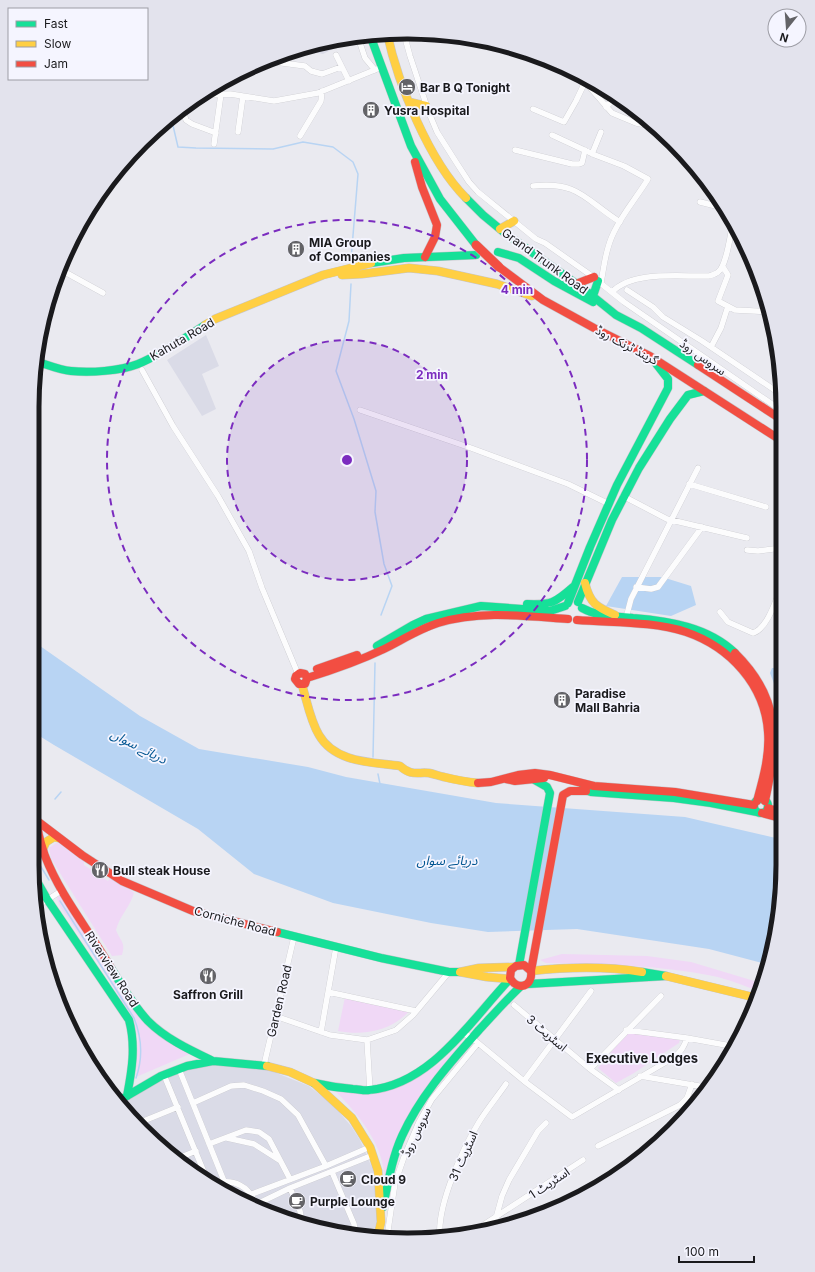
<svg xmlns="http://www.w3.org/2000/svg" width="815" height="1272" font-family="Inter,'Noto Sans Arabic',sans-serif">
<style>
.built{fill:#dadbe7}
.green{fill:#f0d8f6}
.water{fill:#b8d4f3}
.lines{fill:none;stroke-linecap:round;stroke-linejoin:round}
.stream{stroke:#b8d4f3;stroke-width:1.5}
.street-casing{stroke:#c5c5ca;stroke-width:6}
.fast-casing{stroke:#c5c5ca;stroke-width:9}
.slow-casing{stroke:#c5c5ca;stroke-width:9}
.jam-casing{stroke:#c5c5ca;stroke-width:9}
.street{stroke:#fcfcfd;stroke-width:5.5}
.fast{stroke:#16e098;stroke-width:8}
.slow{stroke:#ffcf43;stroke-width:8}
.jam{stroke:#f24e42;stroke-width:8}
.jam-bridge-casing{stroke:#c6c6c8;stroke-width:10;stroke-linecap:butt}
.jam-bridge{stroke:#f24e42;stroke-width:9}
.ring{fill:none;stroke:#7b2cbf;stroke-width:2;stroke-dasharray:7 5}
.labels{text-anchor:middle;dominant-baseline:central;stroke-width:3.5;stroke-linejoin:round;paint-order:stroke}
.poi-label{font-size:12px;font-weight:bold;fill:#1a1a1d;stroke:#f5f5ff;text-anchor:start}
.street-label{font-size:12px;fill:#1a1a1d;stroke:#f5f5ff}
.water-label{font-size:13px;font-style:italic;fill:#005591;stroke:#f5f5ff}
.neighbourhood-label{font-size:13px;font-weight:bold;fill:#1a1a1d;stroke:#f5f5ff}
.rim{fill:none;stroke:#1a1a1d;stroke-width:5}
.centre{fill:#7b2cbf;stroke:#f5f5ff;stroke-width:2}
.ring-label{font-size:12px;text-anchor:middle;font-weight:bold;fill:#7b2cbf;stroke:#f5f5ff;stroke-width:3.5;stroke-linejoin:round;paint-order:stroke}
</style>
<rect width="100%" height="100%" fill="#eaeaf0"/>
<path class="built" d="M 354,38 L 323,54 L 300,49 L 310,45 Z
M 206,335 L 219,366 L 202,374 L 216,409 L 202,416 L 167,360 Z
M 212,1064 L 269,1070 L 309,1086 L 333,1105 L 351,1126 L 360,1140 L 373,1170 L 376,1197 L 377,1219 L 374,1235 L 287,1220 L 179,1163 L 123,1102 L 161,1079 L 195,1067 Z"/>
<path class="green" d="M 56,843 L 64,844 L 84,861 L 84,865 L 108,881 L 111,877 L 129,888 L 134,893 C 130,907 120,915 116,930 C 120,941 126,942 122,955 L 112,956 L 63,878 L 51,858 L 49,848 Z
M 61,896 L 153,1029 L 192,1053 L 136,1077 L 138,1036 L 111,982 L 59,905 L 57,897 Z
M 562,954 L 647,956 L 691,962 L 761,983 L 759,991 C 744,986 728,979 713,976 C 658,965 601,964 546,963 L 540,960 Z
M 345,997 L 409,1011 C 392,1031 363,1036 338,1031 Z
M 628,1032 L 680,1039 L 679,1043 L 634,1073 L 616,1083 L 598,1068 Z
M 461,1043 L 464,1045 L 414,1109 L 385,1181 C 384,1176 384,1171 383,1166 C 378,1138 354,1109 334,1090 L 378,1091 L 409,1083 L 439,1064 Z"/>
<path class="water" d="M 622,577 L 662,577 L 691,586 L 696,605 L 671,616 L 606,606 Z
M 33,641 L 140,716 L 199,749 L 308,767 L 346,777 L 496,803 L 685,817 L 780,839 L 780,913 L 766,964 L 709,949 L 577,929 L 488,932 L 431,923 L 333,903 L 254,874 L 198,829 L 54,745 L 33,732 Z
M 772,668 L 781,668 L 781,702 L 770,673 Z"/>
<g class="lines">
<path class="stream" d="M 171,117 L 178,147 L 196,148 L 273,149 L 303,142 L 333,147 L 353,162 L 358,174 L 351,260
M 351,284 L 349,321 L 336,371 L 354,419 L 376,491 L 375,512 L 384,564 L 392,586 L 381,615
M 373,757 L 375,663
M 378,774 L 380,784
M 55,799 L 61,792
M 32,852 L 49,880
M 60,901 L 134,1018 C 142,1038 143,1058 136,1078"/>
<defs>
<path id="street" d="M 404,34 L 410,56 L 429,113 L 437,132 L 456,162 L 469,182 L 478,192 L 536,239 L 545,243 L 589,274 L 624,302 L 782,411
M 358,37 L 365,58 L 375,70
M 336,55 L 349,81
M 267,61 L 305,66 L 311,71 L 322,74 L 341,67
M 564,69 L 568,70
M 580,76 L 612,113 L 636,123 L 657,127
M 214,94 L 229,79
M 203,95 L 230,94 L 274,101 L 318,93 L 382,67
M 606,107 L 616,97
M 182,108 L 186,120 L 192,124 L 216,133
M 533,109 L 564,122 L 576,101 L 585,82
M 238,132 L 243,96
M 552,135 L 595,155 L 624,166 L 648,179 C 637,197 623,213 614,232 C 606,248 604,266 601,283
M 300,136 L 321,101 L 322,91
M 214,144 L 221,94
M 515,150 L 572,164 L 579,164 L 582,163 L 585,150
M 592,154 L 601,132
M 533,186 C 579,181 585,200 620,222
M 700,202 L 724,208
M 723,267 L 728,275 L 718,301 L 735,310 L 771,312
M 59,271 L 63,271 L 103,293
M 627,290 L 653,307 L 663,317 L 702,341 L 782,395
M 612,292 C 633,270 681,277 709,276 C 712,275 716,274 718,272 C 727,266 730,234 733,223
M 711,347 L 721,328 L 728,306
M 142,370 L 173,426 L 218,496 L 249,551 L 262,588 L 298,674
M 360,410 L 471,448 L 568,484 L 609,504
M 689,484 L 766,507
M 623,496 L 667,519 L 747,538
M 747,550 L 758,551 L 781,548
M 636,587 L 651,589 L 658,587 L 702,527
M 720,612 L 728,622 L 753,633 C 767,629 776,600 781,588
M 626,618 L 631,599 L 698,468
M 774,728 L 781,727
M 39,905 L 61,891
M 328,992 L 416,1011
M 514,1005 L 590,1069 L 619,1090
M 275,1016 L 330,1035 L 367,1040 L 396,1030 L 413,1015 L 449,972
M 68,1018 C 75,1028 87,1039 85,1053
M 626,1030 L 687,1038 L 731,1046
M 321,1032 L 336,947
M 463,1033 L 472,1038 L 524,1081 L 572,1117 L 673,1058 C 681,1052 684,1047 687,1038
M 367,1040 L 370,1091
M 264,1065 L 294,937
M 179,1069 L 224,1181
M 590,1069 L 661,996
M 164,1075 L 206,1177
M 640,1076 L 705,1087
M 524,1081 L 591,991
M 193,1103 L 231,1086 L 244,1085 L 263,1091 L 281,1099 L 298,1115 L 326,1166
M 141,1122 L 178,1107
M 227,1138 L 254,1144 L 279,1160
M 209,1144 L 246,1130 L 259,1132 L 269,1139 L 290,1179
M 598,1146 L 680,1105 L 687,1098 L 692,1084
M 176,1159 L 196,1151
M 332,1172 L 354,1224 L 355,1231
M 217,1183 C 234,1179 249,1186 255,1203
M 290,1188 L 300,1211 L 302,1223
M 252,1194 L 326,1166 L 370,1147
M 257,1204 L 290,1188 L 373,1155
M 496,1218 L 502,1196 L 509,1180 L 538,1131 L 546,1123
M 474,1231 L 583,1160
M 440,1236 C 437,1205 463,1148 479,1122 C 487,1109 497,1097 506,1084
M 387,1237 L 395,1183 L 404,1157 L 419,1122 L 432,1099 L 478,1043"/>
<path id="fast" d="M 370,35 L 411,146 L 440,199 L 476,245
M 466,198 L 483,215 L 506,234 L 585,290 L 616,315 L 641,328 L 698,365
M 498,252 L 519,258 L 554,281 L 593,302
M 371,263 L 404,258 L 476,255
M 593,296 L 598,281
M 35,361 C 46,364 59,370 71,371 C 90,373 120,371 138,364 C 160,355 185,338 205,325
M 578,602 L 612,520 L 639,468 L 670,419 L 688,395 L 704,391
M 568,603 L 590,547 L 617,485 L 668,388 L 668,379 L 654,361
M 527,604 C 551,605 555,603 573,587
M 582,608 C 598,617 615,616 633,618 C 669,621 708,627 735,653
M 377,646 L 413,625 L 426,619 L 481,606 L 550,611 L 565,606
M 582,789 L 591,792 L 674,798 L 711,803 L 757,812
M754 806a7 7 0 1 1 14 0a7 7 0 1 1-14 0Z
M 34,876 L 47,899 L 129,1020 C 136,1046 132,1070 127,1096
M 277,932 L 381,958 L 449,972 L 460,972
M 519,965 L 550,793 L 547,787 L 533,779
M 111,968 C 122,986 133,1005 148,1021 C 166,1039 190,1050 213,1061
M 528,984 L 666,976 L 642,972
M 314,1083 C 327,1086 340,1088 353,1089 C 359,1089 364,1091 369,1090 C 431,1085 471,1020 510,979
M 120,1100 L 161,1076 L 187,1066 L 213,1061 L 267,1066
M 383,1207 C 388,1183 392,1158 402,1136 C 420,1096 450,1063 479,1030 C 493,1015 506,1000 521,986"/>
<path id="slow" d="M 387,33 C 398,84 429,161 466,198
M 409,102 L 426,106
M 500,229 L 514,221
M 342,275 L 362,274 L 409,268 L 438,271 L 497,284 L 532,296
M 205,325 L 215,319 L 323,275 L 371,263
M 585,583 C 590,604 597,607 615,615
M 302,685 C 307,701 310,720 319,735 C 335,763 372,762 400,766 C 411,776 417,772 429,773 C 434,774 439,776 444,777 C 456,780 467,782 478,783
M 43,849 L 46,842 L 54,837 L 58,838
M 531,971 C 568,967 605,966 642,972
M 666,976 L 757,998
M 510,979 L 487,977 L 460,972 L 479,968 L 513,967
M 267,1066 L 290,1072 L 314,1083 L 352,1118 L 370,1147 L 378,1171 L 381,1222 L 378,1235"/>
<path id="jam" d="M 415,162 L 422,187 L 437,225 L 435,237 L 425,257
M 499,267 L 543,300 L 594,328 L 650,356 L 782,441
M 576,284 L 594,277
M 698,365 L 782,420
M 577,620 C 613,623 652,621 686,632 C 730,647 765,685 768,732 C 770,755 763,779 757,801
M 735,653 C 782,699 778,742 765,801
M 317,669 L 357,655
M 307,678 L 305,674 L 300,673 L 296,676 L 295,679 L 299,684 L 305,684 L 307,678 C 333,670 359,661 384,649 C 402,640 419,629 438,623 C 480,610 525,616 568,619
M 506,779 L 515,781 L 544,778
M 478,783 L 491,782 L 518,775 L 535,773 L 550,775 L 594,786 L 675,792 L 754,805
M 768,808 L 780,812
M 762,813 L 780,818
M 32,817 L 82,855 L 122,881 L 193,911 L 277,932
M 37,820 C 37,833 41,844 45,856 C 61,897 89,930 111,968
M 531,971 L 524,965 L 516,966 L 511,970 L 510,978 C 518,992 533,986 531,971 L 563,795 L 570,791 L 586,791"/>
</defs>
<use href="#street" class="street-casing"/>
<use href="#fast" class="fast-casing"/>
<use href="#slow" class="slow-casing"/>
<use href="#jam" class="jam-casing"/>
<use href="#street" class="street"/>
<use href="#fast" class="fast"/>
<use href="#slow" class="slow"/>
<use href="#jam" class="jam"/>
<defs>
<path id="jam-bridge" d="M 476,245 L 499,267"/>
</defs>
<use href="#jam-bridge" class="jam-bridge-casing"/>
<use href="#jam-bridge" class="jam-bridge"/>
</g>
<circle cx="347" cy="460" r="120" fill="#7b2cbf" fill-opacity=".12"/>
<g class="ring">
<circle cx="347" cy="460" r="120"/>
<circle cx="347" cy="460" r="240"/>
</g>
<defs>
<symbol id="hotel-disc" viewBox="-11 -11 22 22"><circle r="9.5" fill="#636367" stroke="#f5f5ff"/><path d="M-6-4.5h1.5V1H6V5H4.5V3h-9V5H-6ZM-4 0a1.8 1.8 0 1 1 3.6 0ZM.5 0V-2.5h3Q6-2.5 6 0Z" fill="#fff"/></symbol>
<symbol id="building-disc" viewBox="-11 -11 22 22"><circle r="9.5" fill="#636367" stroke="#f5f5ff"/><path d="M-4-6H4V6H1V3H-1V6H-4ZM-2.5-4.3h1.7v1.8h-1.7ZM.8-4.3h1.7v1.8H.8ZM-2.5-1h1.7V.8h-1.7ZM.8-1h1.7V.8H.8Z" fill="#fff"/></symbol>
<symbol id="restaurant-disc" viewBox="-11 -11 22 22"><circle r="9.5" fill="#636367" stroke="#f5f5ff"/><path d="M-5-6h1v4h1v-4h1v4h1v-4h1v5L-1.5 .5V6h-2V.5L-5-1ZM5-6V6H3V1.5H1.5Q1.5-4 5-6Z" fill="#fff"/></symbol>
<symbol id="cafe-disc" viewBox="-11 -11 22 22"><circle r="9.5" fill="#636367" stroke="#f5f5ff"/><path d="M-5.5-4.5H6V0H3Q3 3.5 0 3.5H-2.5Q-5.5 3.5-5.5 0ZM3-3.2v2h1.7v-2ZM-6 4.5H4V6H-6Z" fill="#fff"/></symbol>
</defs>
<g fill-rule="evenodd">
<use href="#hotel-disc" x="397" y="77" width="20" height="20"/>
<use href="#building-disc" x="361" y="100" width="20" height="20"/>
<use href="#building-disc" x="286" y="239" width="20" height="20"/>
<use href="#building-disc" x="552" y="690" width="20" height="20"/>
<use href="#restaurant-disc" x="90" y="860" width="20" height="20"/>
<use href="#restaurant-disc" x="198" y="966" width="20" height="20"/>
<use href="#cafe-disc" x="338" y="1169" width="20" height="20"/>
<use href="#cafe-disc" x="287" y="1191" width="20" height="20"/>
</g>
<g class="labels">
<g class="poi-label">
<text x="420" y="87">Bar B Q Tonight</text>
<text x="384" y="110">Yusra Hospital</text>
<text x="309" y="242">MIA Group<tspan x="309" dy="14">of Companies</tspan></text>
<text x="575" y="693">Paradise<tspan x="575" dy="14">Mall Bahria</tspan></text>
<text x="113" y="870">Bull steak House</text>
<text x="208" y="994" text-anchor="middle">Saffron Grill</text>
<text x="361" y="1179">Cloud 9</text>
<text x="310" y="1201">Purple Lounge</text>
</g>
<g class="street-label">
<text transform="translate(545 261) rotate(36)">Grand Trunk Road</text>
<text transform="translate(182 339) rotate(-30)">Kahuta Road</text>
<text transform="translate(627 345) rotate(28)">گرینڈ ٹرنک روڈ</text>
<text transform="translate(703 357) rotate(35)">سروس روڈ</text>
<text transform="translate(235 921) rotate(15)">Corniche Road</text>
<text transform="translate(112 969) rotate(57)">Riverview Road</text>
<text transform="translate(279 1001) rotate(-77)">Garden Road</text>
<text transform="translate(547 1033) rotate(40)">اسٹریٹ 3</text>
<text transform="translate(416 1132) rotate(-65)">سروس روڈ</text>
<text transform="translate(463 1156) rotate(-66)">اسٹریٹ 31</text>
<text transform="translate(549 1183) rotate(-34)">اسٹریٹ 1</text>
</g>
<g class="water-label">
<text transform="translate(139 746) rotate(27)">دریائے سواں</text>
<text x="447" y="860">دریائے سواں</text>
</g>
<g class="neighbourhood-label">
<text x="642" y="1058">Executive Lodges</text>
</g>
</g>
<path d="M0 0H815V1272H0ZM407 39H408A368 368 0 0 1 776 407V865A368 368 0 0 1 408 1233H407A368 368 0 0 1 39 865V407A368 368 0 0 1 407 39Z" fill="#e3e3ed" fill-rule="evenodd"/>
<path class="rim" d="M407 39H408A368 368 0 0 1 776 407V865A368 368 0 0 1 408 1233H407A368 368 0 0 1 39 865V407A368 368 0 0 1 407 39Z"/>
<circle cx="347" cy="460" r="6" class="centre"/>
<g class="ring-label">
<text x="517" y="294">4 min</text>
<text x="432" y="379">2 min</text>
</g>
<rect x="8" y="8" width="140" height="72" fill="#f5f5ff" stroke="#9d9da5"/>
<rect x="16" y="21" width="20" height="6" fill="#16e098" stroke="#9d9da5"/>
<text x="44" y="28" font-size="12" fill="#1a1a1d">Fast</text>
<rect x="16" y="41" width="20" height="6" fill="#ffcf43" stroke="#9d9da5"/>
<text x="44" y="48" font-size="12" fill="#1a1a1d">Slow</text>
<rect x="16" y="61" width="20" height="6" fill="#f24e42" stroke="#9d9da5"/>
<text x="44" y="68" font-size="12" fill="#1a1a1d">Jam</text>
<g transform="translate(787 28) rotate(197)"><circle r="19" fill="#f5f5ff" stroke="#9d9da5"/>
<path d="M0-3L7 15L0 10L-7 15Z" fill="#636367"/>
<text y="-6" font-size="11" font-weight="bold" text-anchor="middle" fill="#1a1a1d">N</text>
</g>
<path d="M679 1256v6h75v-6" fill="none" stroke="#1a1a1d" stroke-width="2"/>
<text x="685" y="1256" font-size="12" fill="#1a1a1d" stroke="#f5f5ff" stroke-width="3" paint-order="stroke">100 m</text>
</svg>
